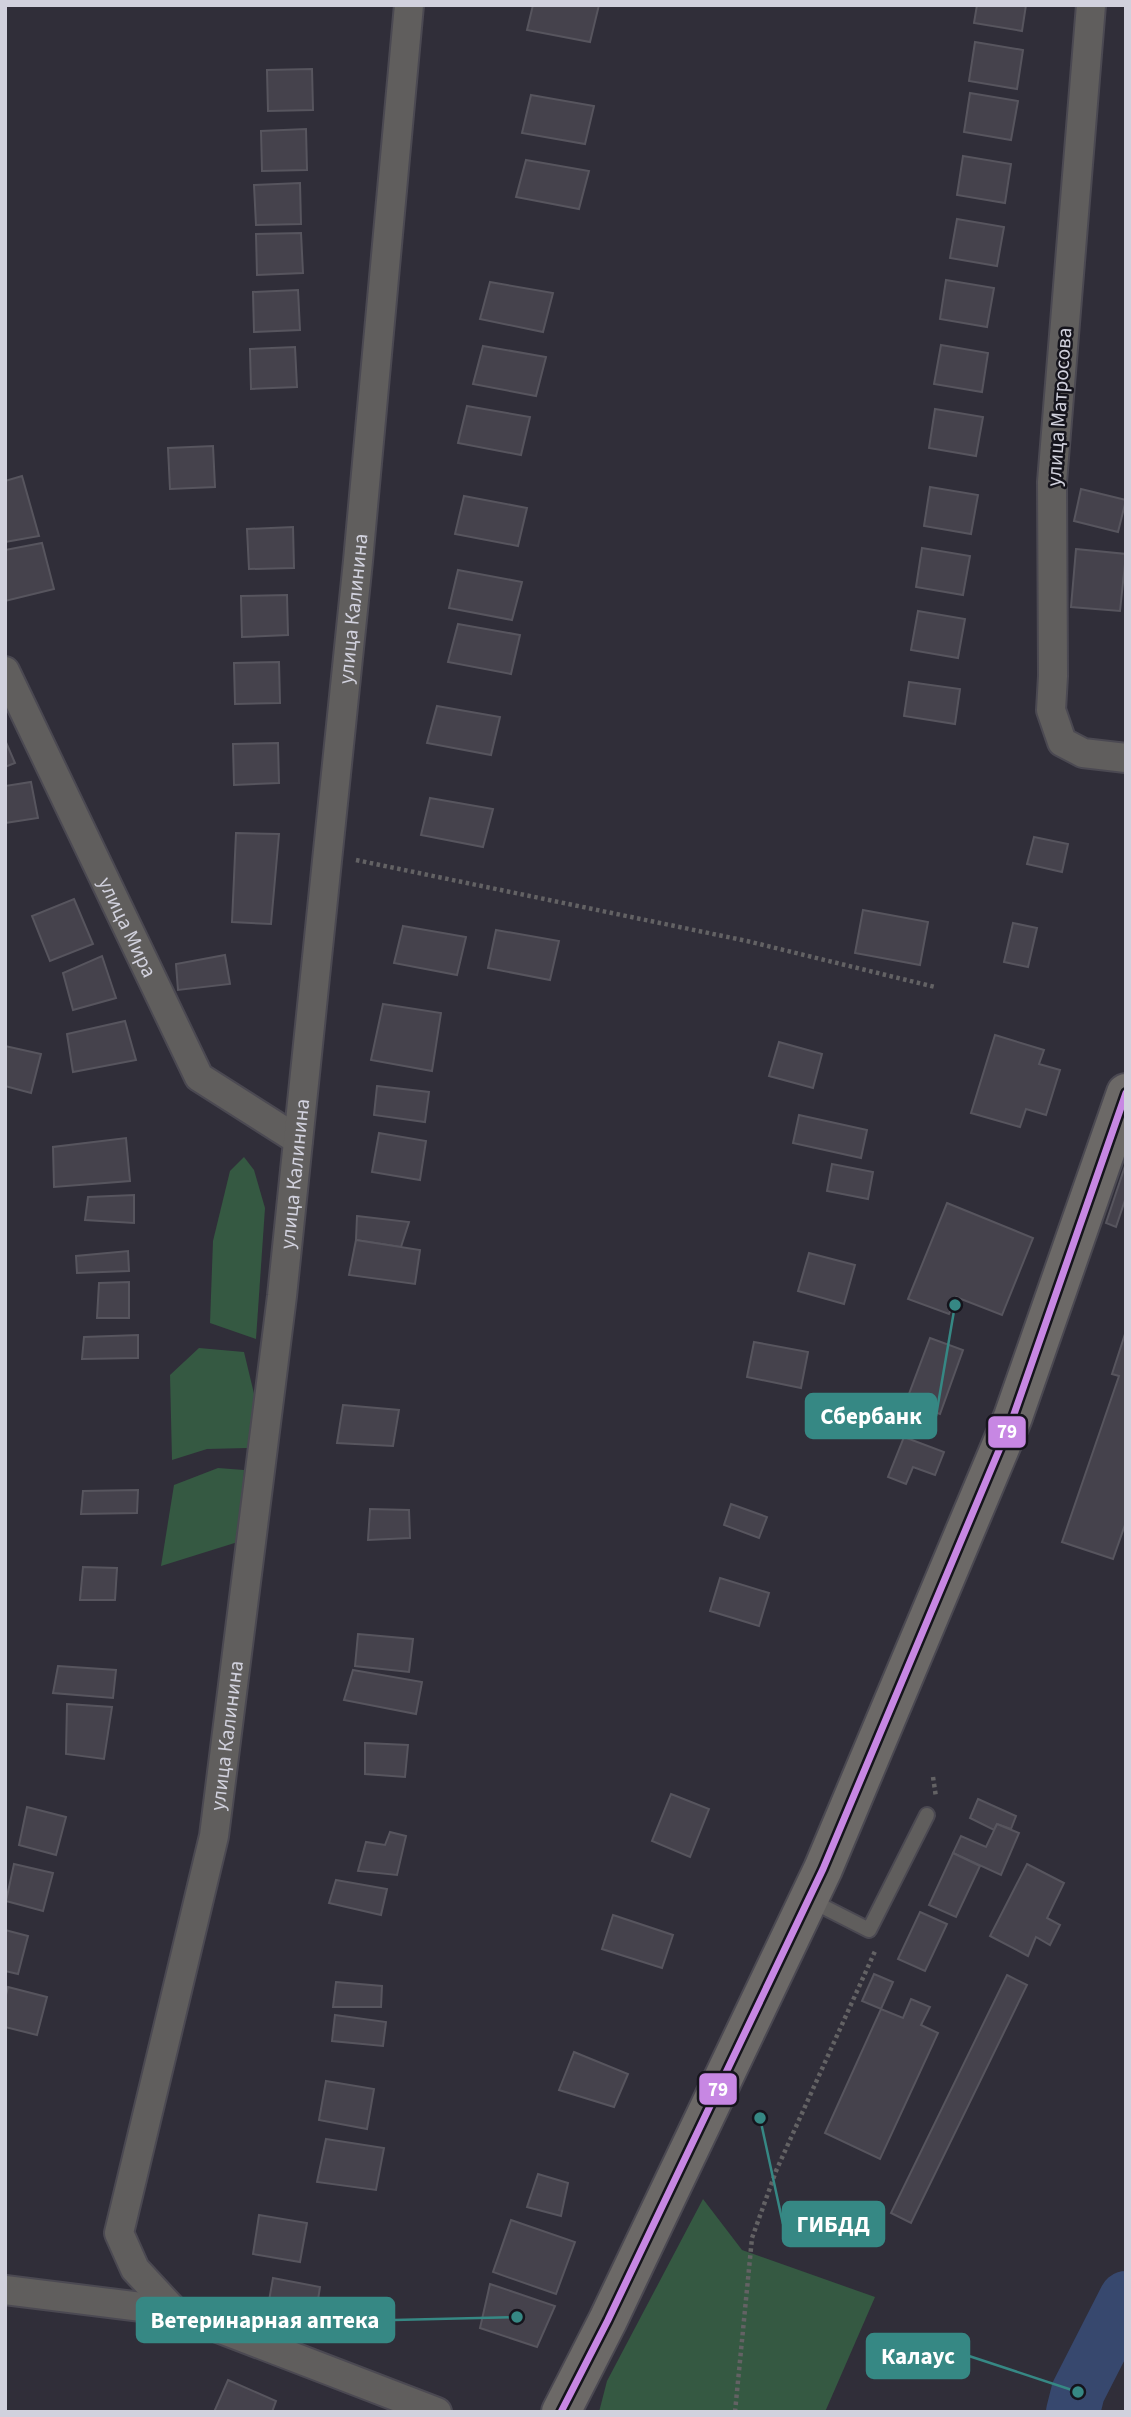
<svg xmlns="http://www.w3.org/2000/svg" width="1131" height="2417" viewBox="0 0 1131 2417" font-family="'Source Sans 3',sans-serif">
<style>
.green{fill:#355942}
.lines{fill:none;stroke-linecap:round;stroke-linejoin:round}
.river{stroke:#37486e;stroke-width:54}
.building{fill:#45424c;stroke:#57555e;stroke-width:2}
.lane-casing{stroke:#4b4952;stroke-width:18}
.street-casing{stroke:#4b4952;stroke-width:32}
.secondary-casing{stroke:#4b4952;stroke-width:42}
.path{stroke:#636264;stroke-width:4.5;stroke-dasharray:3.5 3.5;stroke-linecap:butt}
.lane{stroke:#605e5d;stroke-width:14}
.street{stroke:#605e5d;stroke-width:28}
.secondary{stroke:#6c6967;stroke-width:38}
.bus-1-casing{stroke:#15141c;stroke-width:12}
.bus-1{stroke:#c787e3;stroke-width:7}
.labels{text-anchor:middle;stroke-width:5;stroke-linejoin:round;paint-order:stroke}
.street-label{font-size:21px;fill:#d1d1dd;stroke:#15141c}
.leader{fill:none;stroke:#368884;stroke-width:2.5}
.callout-dot{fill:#368884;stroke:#15141c;stroke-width:2.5}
.callout{fill:#368884;stroke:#368884;stroke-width:2.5}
.callout-label{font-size:23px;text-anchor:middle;font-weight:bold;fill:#fff}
.line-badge{stroke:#15141c;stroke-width:2.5}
.badge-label{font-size:19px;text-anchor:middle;font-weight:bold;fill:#fff}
</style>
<rect width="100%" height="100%" fill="#302e39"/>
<g class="green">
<path d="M244,1157L254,1170L265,1208L256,1339L210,1323L213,1241L230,1171Z"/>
<path d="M199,1348L244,1352L256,1402L247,1448L207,1449L172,1460L170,1375Z"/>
<path d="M218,1468L244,1470L241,1541L161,1566L174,1485Z"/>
<path d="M703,2199L742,2250L875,2297L825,2412H599L607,2381Z"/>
</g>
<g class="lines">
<path class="river" d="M1073,2412L1078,2392L1126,2298"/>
</g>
<g class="building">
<path d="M533,5H599L590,42L527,30Z"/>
<path d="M977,5H1026L1022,31L974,23Z"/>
<path d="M975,42L1023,50L1017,89L969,81Z"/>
<path d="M312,69L313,110L268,111L267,70Z"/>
<path d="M970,93L1018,101L1011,140L964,132Z"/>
<path d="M531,95L594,106L585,144L522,133Z"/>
<path d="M306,129L307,170L262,171L261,131Z"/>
<path d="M963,156L1011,164L1005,203L957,195Z"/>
<path d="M526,160L589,171L579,209L516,197Z"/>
<path d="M300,183L301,224L256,225L254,185Z"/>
<path d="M957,219L1004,227L997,266L950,258Z"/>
<path d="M301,233L303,273L257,275L256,234Z"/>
<path d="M946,280L994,288L987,327L940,319Z"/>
<path d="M490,282L553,293L543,332L480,319Z"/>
<path d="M298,290L300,330L254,332L253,292Z"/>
<path d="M941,345L988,353L982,392L934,384Z"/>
<path d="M483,346L546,357L536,396L473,384Z"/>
<path d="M295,347L297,387L251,389L250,349Z"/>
<path d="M467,406L530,417L521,455L458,443Z"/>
<path d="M935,409L983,417L976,456L929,448Z"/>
<path d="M213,446L215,487L170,489L168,448Z"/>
<path d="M22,476L39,536L5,542V481Z"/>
<path d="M930,487L978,495L971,534L924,526Z"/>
<path d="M1081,489L1126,500L1118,532L1074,521Z"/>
<path d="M464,496L527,508L518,546L455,534Z"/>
<path d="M293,527L294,568L249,569L247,529Z"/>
<path d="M42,543L54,589L5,601V550Z"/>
<path d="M922,548L970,556L963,595L916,587Z"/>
<path d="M1076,549L1126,554L1120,611L1071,607Z"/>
<path d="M458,570L522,582L512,620L449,608Z"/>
<path d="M287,595L288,635L242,637L241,596Z"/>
<path d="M918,611L965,619L958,658L911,650Z"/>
<path d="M458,624L520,635L511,674L448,662Z"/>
<path d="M279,662L280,703L235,704L234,663Z"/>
<path d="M909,682L960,689L955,724L904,716Z"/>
<path d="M437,706L500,717L491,755L427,743Z"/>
<path d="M5,740L15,763L5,767Z"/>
<path d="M278,743L279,783L234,785L233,744Z"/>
<path d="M31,782L38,818L5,823V786Z"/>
<path d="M430,798L493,809L483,847L421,835Z"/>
<path d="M236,833L279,834L271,924L232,922Z"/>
<path d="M1034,837L1068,844L1062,872L1027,864Z"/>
<path d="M74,899L93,944L50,961L32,916Z"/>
<path d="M863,910L928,922L920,965L855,953Z"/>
<path d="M1013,923L1037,928L1028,967L1004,962Z"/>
<path d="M403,926L466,937L457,975L394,963Z"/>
<path d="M496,930L559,941L550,980L488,968Z"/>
<path d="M225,955L230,984L178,990L176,964Z"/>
<path d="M102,956L116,998L73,1010L63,973Z"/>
<path d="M383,1004L441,1013L432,1071L371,1060Z"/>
<path d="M125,1021L136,1060L73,1072L67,1034Z"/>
<path d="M995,1035L1044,1050L1039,1064L1060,1070L1046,1115L1026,1109L1020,1127L971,1113Z"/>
<path d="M779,1042L822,1054L813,1088L769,1076Z"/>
<path d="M5,1046L41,1054L31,1093L5,1086Z"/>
<path d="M377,1086L429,1092L425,1122L374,1115Z"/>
<path d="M799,1115L867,1130L861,1158L793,1143Z"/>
<path d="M379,1133L426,1141L420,1180L372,1172Z"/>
<path d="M126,1138L130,1181L54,1187L53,1147Z"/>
<path d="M1126,1163V1197L1116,1227L1106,1223Z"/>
<path d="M832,1164L873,1172L868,1199L827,1191Z"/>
<path d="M134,1195V1223L85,1220L88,1197Z"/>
<path d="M947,1203L1033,1238L1002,1315L956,1297L949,1314L908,1299Z"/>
<path d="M357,1216L409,1222L401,1247L356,1240Z"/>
<path d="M356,1240L420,1250L415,1284L349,1275Z"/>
<path d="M128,1251L129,1271L77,1273L76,1256Z"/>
<path d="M809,1253L855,1265L844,1304L798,1291Z"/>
<path d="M129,1282V1318H97L99,1283Z"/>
<path d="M1125,1334L1126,1522L1113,1559L1062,1542L1119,1376L1112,1374Z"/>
<path d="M138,1335V1358L82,1359L84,1337Z"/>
<path d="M930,1338L963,1350L940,1414L906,1402Z"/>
<path d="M754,1342L808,1352L801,1388L747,1377Z"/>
<path d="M343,1405L399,1410L393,1446L337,1443Z"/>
<path d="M904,1437L944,1452L935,1475L913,1467L906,1484L888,1477Z"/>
<path d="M138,1490L137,1513L81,1514L83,1491Z"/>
<path d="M731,1504L767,1517L759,1538L724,1525Z"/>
<path d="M370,1509L409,1510L410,1538L368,1540Z"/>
<path d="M83,1567L117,1568L115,1600H80Z"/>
<path d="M720,1578L769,1593L759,1626L710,1611Z"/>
<path d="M358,1634L413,1639L409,1672L355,1666Z"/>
<path d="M58,1666L116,1670L113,1698L53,1693Z"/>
<path d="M353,1670L422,1682L416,1714L344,1700Z"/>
<path d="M67,1704L112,1707L104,1759L66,1754Z"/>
<path d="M365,1743L408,1745L405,1777L365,1774Z"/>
<path d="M671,1794L709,1809L690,1857L652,1841Z"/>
<path d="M978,1799L1016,1816L1011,1829L997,1824L994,1830L970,1818Z"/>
<path d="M27,1807L66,1817L56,1855L19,1845Z"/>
<path d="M997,1824L1019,1833L1001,1875L953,1853L961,1836L986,1847Z"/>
<path d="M390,1832L406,1836L397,1875L358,1871L366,1842L385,1845Z"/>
<path d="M953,1853L980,1866L956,1917L929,1905Z"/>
<path d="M14,1864L53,1873L43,1911L6,1901Z"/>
<path d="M1027,1864L1064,1883L1047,1918L1060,1925L1050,1945L1036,1937L1028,1956L990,1936Z"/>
<path d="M336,1880L387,1889L381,1915L329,1903Z"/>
<path d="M920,1912L947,1924L925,1971L898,1959Z"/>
<path d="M613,1915L673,1935L662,1968L602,1949Z"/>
<path d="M5,1930L28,1936L18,1974L5,1971Z"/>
<path d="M874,1974L893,1982L881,2009L862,2001Z"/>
<path d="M1007,1975L1027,1985L911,2223L891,2213Z"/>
<path d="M336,1982L382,1986L381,2007H333Z"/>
<path d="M8,1987L47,1997L37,2035L5,2027V1999Z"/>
<path d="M911,1999L930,2007L921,2025L938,2033L880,2159L825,2133L881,2009L903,2018Z"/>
<path d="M335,2015L386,2022L383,2046L332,2041Z"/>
<path d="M574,2052L628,2074L614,2107L559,2090Z"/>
<path d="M326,2081L374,2089L367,2129L319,2120Z"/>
<path d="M326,2139L384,2148L376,2190L317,2182Z"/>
<path d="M538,2174L568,2183L561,2216L527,2207Z"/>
<path d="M259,2215L307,2223L300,2262L253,2254Z"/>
<path d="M511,2220L575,2242L556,2294L493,2272Z"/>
<path d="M273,2278L320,2287L314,2325L266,2318Z"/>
<path d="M490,2284L555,2306L537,2347L480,2328Z"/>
<path d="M228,2380L276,2401L272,2412H214Z"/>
</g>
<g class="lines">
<defs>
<path id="lane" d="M810,1900L869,1930L927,1815"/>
<g id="street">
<path d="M1091,5L1052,482L1053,676L1051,710L1062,742L1083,753L1126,758"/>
<path id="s1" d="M5,671L199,1077L298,1140"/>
<path d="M5,2290L174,2311L437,2412"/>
<path id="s2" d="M174,2311L135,2269L119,2233L214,1836L282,1296L358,561L409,5"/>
</g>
<path id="secondary" d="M561,2412L608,2320L823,1869L1013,1417L1126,1093"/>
</defs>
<use href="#lane" class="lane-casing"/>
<use href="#street" class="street-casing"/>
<use href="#secondary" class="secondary-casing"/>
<g class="path">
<path d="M356,860L747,941L935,987"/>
<path d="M933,1777L936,1797"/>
<path d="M735,2412L752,2238L776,2171L876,1949"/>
</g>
<use href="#lane" class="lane"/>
<use href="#street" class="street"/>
<use href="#secondary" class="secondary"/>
<defs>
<path id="bus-1" d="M561,2412L608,2320L823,1869L1013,1417L1126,1093"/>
</defs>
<use href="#bus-1" class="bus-1-casing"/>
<use href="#bus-1" class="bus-1"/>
</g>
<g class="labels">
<g class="street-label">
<text transform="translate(1059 407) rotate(-86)" y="7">улица Матросова</text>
<text dy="7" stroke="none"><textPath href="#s2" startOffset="1740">улица Калинина</textPath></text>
<text dy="7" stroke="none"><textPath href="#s1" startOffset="284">улица Мира</textPath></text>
<text dy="7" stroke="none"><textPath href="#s2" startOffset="1172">улица Калинина</textPath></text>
<text dy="7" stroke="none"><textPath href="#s2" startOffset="606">улица Калинина</textPath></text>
</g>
</g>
<path class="leader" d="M955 1305L936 1416M760 2118L783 2224M517 2317L394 2320M1078 2392L969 2356"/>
<g class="callout-dot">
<circle cx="955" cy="1305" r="7"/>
<circle cx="760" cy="2118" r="7"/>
<circle cx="517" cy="2317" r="7"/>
<circle cx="1078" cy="2392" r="7"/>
</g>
<g class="callout">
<rect x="806" y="1394" width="130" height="44" rx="7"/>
<rect x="783" y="2202" width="101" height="44" rx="7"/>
<rect x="137" y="2298" width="257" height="44" rx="7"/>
<rect x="867" y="2334" width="102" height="44" rx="7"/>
</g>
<g class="callout-label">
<text x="871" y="1424">Сбербанк</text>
<text x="833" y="2232">ГИБДД</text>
<text x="265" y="2328">Ветеринарная аптека</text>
<text x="918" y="2364">Калаус</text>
</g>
<g class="line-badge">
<rect x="987" y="1415" width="40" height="34" rx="7" fill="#c787e3"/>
<rect x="698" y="2072" width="40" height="34" rx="7" fill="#c787e3"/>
</g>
<g class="badge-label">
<text x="1007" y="1438">79</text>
<text x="718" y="2096">79</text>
</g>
<rect width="1131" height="2417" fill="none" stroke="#d1d1dd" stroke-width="14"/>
</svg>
